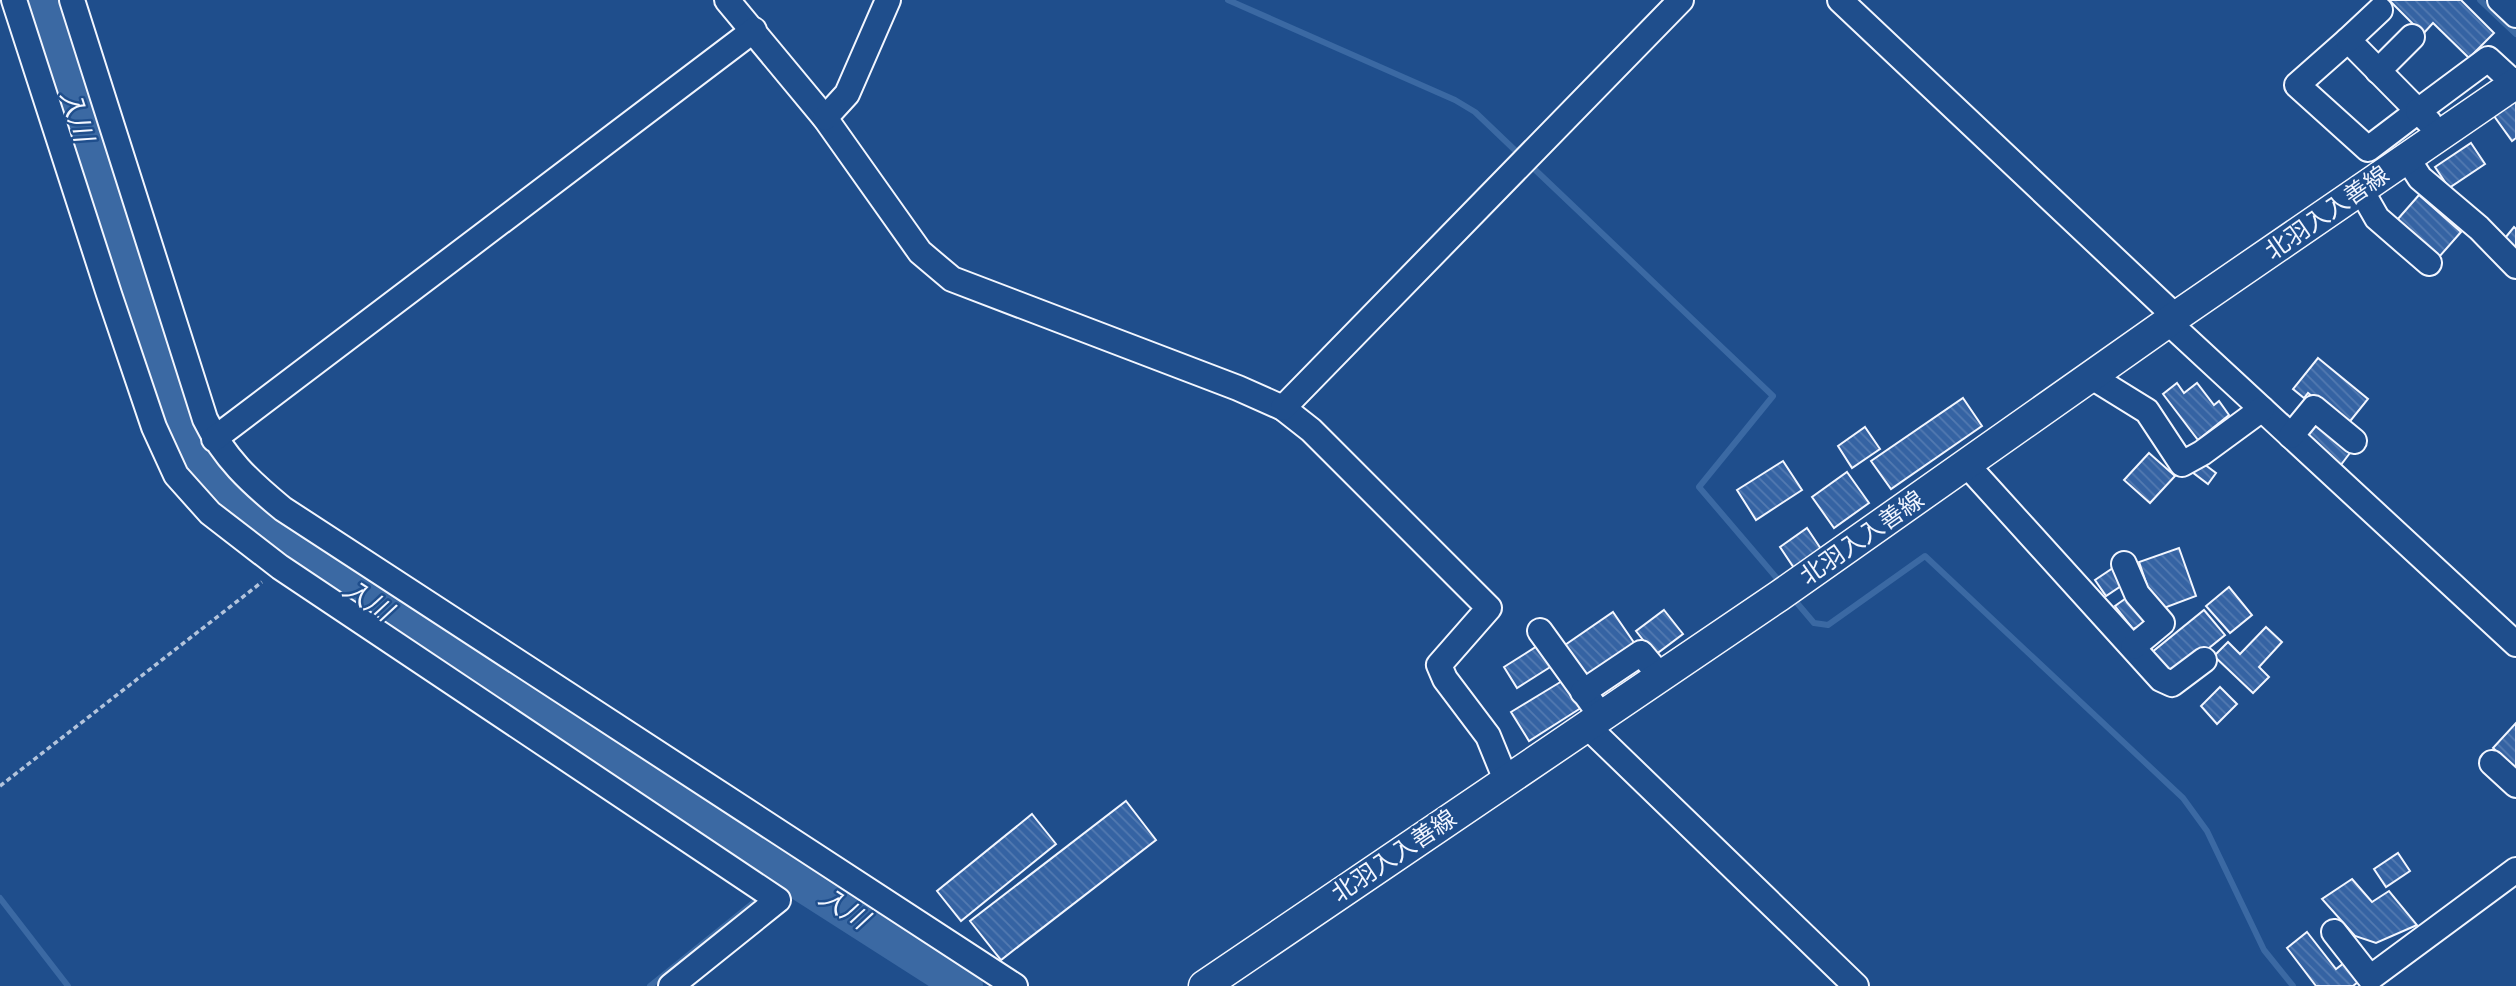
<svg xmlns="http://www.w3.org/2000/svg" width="2516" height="986" viewBox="0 0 2516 986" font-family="'Archivo Narrow','Noto Sans JP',sans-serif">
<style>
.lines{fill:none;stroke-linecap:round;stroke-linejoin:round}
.stream{stroke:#3b69a3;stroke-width:6}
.river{stroke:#3b69a3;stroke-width:38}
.building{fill:url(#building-back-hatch);stroke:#f2f6ff;stroke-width:2}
.minor-casing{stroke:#f2f6ff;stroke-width:28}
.major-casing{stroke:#f2f6ff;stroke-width:33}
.path{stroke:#b3c4dc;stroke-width:3.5;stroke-dasharray:5 3.5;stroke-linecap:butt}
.minor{stroke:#1f4e8c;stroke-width:24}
.major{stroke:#1f4e8c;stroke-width:30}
.labels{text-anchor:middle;stroke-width:5;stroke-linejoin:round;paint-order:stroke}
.street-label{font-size:24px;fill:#f2f6ff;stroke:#1f4e8c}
.water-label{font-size:26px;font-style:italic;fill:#f2f6ff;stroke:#1f4e8c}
</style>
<defs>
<pattern id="building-back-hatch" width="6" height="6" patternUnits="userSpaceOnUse" patternTransform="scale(1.75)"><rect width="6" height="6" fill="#3563a3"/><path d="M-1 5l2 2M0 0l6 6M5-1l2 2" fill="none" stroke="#537ab1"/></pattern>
</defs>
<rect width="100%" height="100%" fill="#1f4e8c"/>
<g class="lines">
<g class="stream">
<path d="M1228,0L1455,100L1475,112L1520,155"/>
<path d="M2480,0L2516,34"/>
<path d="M1528,163L1773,396L1699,487L1781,583"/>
<path d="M1792,597L1814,623L1828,625L1925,556L2183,798L2207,831L2264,950L2293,986"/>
<path d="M772,889L789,875"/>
<path d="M0,898L68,986"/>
<path d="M650,986L763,895"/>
</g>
<path class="river" d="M39,0L176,420L213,485L258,528L624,769L964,986"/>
</g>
<g class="building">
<path d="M2389,0H2461L2494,33L2469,58L2433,23L2423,34Z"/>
<path d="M2516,100V138L2512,141L2494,116Z"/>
<path d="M2471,143L2485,164L2449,188L2435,167Z"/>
<path d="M2419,195L2461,232L2439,257L2397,220Z"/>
<path d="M2514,227L2516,229V256L2501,243Z"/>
<path d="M2318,358L2368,399L2347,425L2308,393L2304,398L2293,389Z"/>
<path d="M2177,383L2184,393L2197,383L2214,405L2219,401L2229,415L2198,440L2163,394Z"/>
<path d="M1963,398L1982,426L1891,489L1871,461Z"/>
<path d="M2314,416L2353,449L2340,466L2301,433Z"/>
<path d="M1865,427L1880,449L1852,468L1838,446Z"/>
<path d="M2149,453L2175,476L2150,503L2124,480Z"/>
<path d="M1783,461L1802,490L1756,520L1737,490Z"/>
<path d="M2200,461L2216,473L2208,484L2192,472Z"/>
<path d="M1847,472L1869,503L1834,528L1812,497Z"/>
<path d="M1807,528L1821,549L1794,568L1780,547Z"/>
<path d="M2179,548L2196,596L2156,611L2139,562Z"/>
<path d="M2116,566L2127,582L2106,596L2095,580Z"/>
<path d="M2229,587L2252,615L2230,633L2206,606Z"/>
<path d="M2129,596L2149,622L2133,629L2115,606Z"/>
<path d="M1664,610L1683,634L1655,655L1636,631Z"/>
<path d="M2204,610L2225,635L2172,678L2151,653Z"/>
<path d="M1613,612L1637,647L1589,680L1565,645Z"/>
<path d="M2266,627L2282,642L2259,667L2269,677L2253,693L2214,656L2228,642L2240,654Z"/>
<path d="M1542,643L1555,664L1517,688L1504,667Z"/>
<path d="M1567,678L1584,706L1529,741L1511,712Z"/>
<path d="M2220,687L2237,704L2217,724L2201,706Z"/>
<path d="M2516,723V769L2493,748Z"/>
<path d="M1126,801L1156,840L1001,960L970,921Z"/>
<path d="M1032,814L1056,844L961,921L937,891Z"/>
<path d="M2398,853L2410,871L2386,887L2374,869Z"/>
<path d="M2352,879L2372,902L2389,891L2417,925L2376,943L2355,936L2322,899Z"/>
<path d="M2307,932L2336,969L2344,963L2358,982L2353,986H2316L2287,948Z"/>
</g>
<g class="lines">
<defs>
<g id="minor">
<path d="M14,0L109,294L154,427L176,475L210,513L280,567L778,900L671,986"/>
<path d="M72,0L205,419C224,458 250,482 283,509L1015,986"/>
<path d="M727,0L825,118L920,252L952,279L1238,388L1283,408L1311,430L1489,608L1439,665L1445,679L1488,736L1506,780"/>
<path d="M1840,0L2176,317"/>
<path d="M2500,0L2516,15"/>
<path d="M2348,40L2418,111L2368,149L2297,85Z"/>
<path d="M2348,40L2380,10"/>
<path d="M2378,71L2412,37"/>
<path d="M825,118L847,94L888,0"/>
<path d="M2429,122L2418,111L2488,59L2515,84"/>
<path d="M2407,158L2420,178L2479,228L2516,266"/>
<path d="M2361,190L2377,218L2429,263"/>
<path d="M2168,322L2516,644"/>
<path d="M2092,377L2147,411L2182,464L2202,453L2262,409"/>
<path d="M1283,408L1681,0"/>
<path d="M2291,436L2314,408L2354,441"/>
<path d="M214,439L754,30"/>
<path d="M1967,465L2161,679L2172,684L2204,660"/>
<path d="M2124,564L2137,594L2162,623L2133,647"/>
<path d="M1540,631L1602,717"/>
<path d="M1583,692L1641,653L1661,677"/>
<path d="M1588,727L1856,986"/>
<path d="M2492,763L2516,785"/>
<path d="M2334,932L2370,978L2516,870"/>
</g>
<path id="major" d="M1204,986L1779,596L2168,322L2516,83"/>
</defs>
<use href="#minor" class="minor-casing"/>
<use href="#major" class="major-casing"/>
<path class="path" d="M0,786L262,582"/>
<use href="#minor" class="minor"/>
<use href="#major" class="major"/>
</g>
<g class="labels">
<g class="street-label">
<text transform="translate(2327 213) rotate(-35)" y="8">北羽入入善線</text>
<text transform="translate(1862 538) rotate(-35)" y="8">北羽入入善線</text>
<text transform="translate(1394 856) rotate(-34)" y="8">北羽入入善線</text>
</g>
<g class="water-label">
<text transform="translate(77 116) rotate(72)" y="9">入川</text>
<text transform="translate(368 600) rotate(33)" y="9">入川</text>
<text transform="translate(844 908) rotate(33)" y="9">入川</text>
</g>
</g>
</svg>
